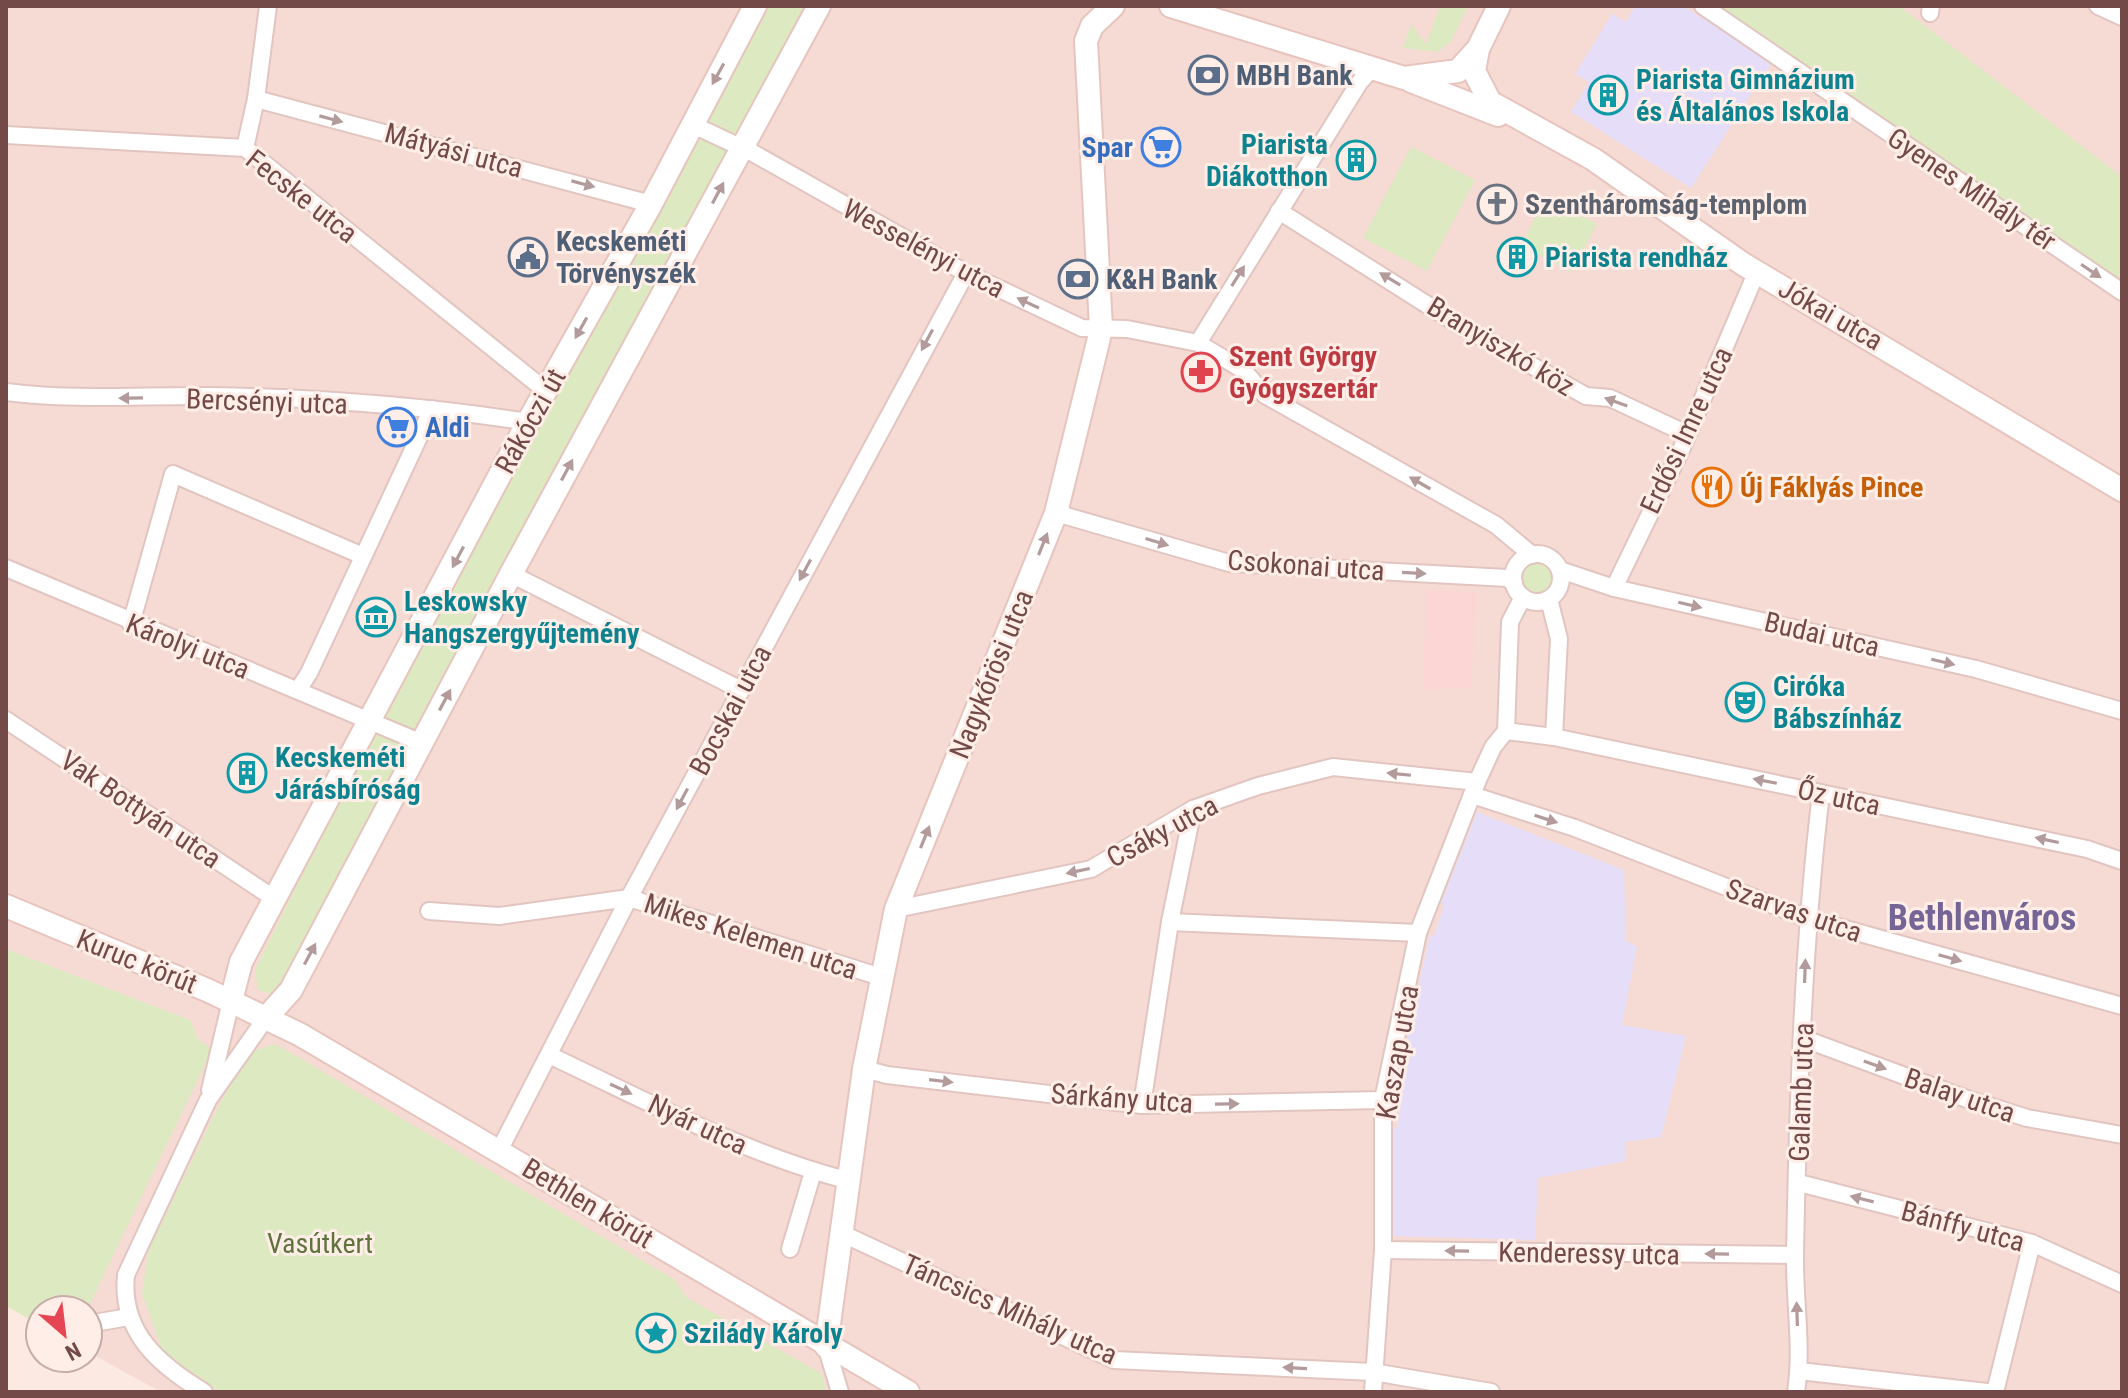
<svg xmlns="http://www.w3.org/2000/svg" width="2128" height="1398" viewBox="0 0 2128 1398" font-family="'Roboto Condensed',sans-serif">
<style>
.residential{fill:#f5dbd3}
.commercial{fill:#fcd5d5}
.education{fill:#e6def8}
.green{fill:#dde9c0}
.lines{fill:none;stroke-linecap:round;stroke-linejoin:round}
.street-casing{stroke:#e2c5c0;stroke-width:20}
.secondary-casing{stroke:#e7c4bd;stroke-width:26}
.street{stroke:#fff;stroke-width:16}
.secondary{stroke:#fff;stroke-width:22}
.oneway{fill:#b29b9a}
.labels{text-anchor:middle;stroke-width:6;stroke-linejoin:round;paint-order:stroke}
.service-label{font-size:28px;font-weight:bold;fill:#4e5e75;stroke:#ffeee7;text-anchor:start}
.culture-label{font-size:28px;font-weight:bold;fill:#0d838f;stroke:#ffeee7;text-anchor:start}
.shop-label{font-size:28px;font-weight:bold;fill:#366cbe;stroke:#ffeee7;text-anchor:end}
.street-label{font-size:28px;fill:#734a48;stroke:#ffeee7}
.worship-label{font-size:28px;font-weight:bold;fill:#5b616d;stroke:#ffeee7;text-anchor:start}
.health-label{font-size:28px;font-weight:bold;fill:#be3a42;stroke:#ffeee7;text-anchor:start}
.food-label{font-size:28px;font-weight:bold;fill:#c56008;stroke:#ffeee7;text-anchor:start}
.park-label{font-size:28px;fill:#5e733e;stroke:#ffeee7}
.district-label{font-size:36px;font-weight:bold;fill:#756496;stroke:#ffeee7}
</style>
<rect width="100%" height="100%" fill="#fce9e1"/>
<path class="residential" d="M6,6H2122V1392H161L88,1352L87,1310L211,1050L198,1039L190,1020L6,949Z"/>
<path class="commercial" d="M1426,590L1477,592L1471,688L1423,689Z"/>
<g class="education">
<path d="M1635,6H1683L1772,62L1691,188L1571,112L1589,82L1575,74L1593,45L1612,14L1626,22Z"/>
<path d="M1477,812L1624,870L1626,941L1637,947L1622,1025L1686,1036L1661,1137L1625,1142L1626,1161L1538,1178L1535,1240L1392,1236L1393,1128L1398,1127L1400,1092L1395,1091L1430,935L1434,936L1444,905L1441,903Z"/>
</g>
<g class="green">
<path d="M764,6H809L278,996L258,990L255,969L360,759Z"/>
<path d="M1440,6H1468L1450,43L1437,52L1403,48L1411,24L1426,44Z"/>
<path d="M1713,6H1899L2122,177V286Z"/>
<path d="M1411,147L1475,180L1427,271L1363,238Z"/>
<path d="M1545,198L1597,224L1572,272L1521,245Z"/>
<circle cx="1537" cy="578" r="17"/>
<path d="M6,949L190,1020L198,1039L212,1050L87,1310H40V1325L6,1306Z"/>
<path d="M276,1044L675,1280L686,1297L822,1374L827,1392H221L184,1370L161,1348L142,1293L149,1249L219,1105L246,1060L255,1050Z"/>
</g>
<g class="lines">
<defs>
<g id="street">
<path d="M1703,6L2122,292"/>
<path d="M2098,6L2122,17"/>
<path d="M1930,13L1931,6"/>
<path d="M256,99L651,204"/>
<path d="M691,124L753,153L966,273L1082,328L1127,329L1198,343L1243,370L1265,395L1496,525L1532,555"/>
<path d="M6,135L245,148L546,391"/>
<path d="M245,148L256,99L268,6"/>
<path d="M1279,211L1456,323L1586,396L1610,398L1687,434"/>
<path d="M1198,343L1359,83L1373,67"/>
<path d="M6,392C75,401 143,395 213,396C317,398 425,406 528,422"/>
<path d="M1056,513L1229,563L1507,578L1514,583"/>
<circle cx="1537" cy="578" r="24"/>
<path d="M6,568L422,743"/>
<path d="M1560,570L1614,588L1976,669L2122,711"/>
<path d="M511,574L741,690"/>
<path d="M1614,588L1681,450L1757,271"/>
<path d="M131,624L173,474L363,556"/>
<path d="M298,690L309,673L432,409"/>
<path d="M6,720L275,899"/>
<path d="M1506,731L1554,737L1559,639L1549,599"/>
<path d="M1554,737L2087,849L2122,861"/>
<path d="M1472,795L1575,828L1806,918L2122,1006"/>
<path d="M896,909L1091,869L1193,809L1258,786L1333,767L1477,782"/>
<path d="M429,911L499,916L629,898L881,977"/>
<path d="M1170,922L1418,933"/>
<path d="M1802,1038L1967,1099L2027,1118L2122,1135"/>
<path d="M551,1056C649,1102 745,1154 850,1181"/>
<path d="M864,1069L887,1075L1142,1105L1383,1100"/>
<path d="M210,1090L231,1001"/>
<path d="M1142,1105L1170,922L1193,809"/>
<path d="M499,1151L629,898L966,273"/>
<path d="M1799,1183L2032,1243L2122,1284"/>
<path d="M843,1234L1114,1360L1373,1372L1491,1392"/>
<path d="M790,1249L813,1172"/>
<path d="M1383,1250L1795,1255"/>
<path d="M88,1324L129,1317"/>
<path d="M826,1346L840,1392"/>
<path d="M1799,1371L1987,1392"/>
<path d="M204,1392C159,1365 120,1332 126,1275L208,1100L266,1018"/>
<path d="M1373,1392L1383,1250V1100L1418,933L1477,782L1493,747L1506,731L1510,622L1523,597"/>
<path d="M1796,1392C1803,1346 1794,1299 1795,1253C1798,1099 1803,945 1821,793"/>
<path d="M1995,1392L2032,1243"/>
</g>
<g id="secondary">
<path d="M1171,6L1404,78L1458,71L1477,50"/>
<path d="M1499,6L1478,49L1474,71L1490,102L1593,159L1743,264L2122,490"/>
<path d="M1411,81L1498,115"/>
<path d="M6,906L207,990L299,1034L908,1392"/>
<path d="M231,1001L241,962L528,422L651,204L755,6"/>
<path d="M266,1018L291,990L511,574L819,6"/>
<path d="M826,1346L864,1069L896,909L1056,513L1098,342L1101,328L1086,41L1092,26L1113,6"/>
</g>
</defs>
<use href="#street" class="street-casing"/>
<use href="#secondary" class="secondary-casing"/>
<use href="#street" class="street"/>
<use href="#secondary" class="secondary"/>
</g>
<defs><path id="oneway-solid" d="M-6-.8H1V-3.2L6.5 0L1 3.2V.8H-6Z" transform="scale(2)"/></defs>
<g class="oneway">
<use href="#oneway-solid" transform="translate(718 74) rotate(119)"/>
<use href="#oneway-solid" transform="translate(331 119) rotate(15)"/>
<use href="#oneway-solid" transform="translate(583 184) rotate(15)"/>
<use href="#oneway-solid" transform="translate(718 193) rotate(-62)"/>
<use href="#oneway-solid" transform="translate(2091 271) rotate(34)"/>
<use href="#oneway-solid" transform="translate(1238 276) rotate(-58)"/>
<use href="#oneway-solid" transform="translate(1390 279) rotate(-149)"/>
<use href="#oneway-solid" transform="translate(1028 303) rotate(-155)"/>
<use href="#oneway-solid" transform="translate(581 328) rotate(119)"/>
<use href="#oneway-solid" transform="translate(927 340) rotate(118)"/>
<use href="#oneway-solid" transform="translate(131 398) rotate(179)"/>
<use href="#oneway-solid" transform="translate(1616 402) rotate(-160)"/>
<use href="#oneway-solid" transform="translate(567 470) rotate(-62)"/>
<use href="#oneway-solid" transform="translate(1420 483) rotate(-150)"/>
<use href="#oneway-solid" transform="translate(1157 542) rotate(17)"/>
<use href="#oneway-solid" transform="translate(1043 544) rotate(-68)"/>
<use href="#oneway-solid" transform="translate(458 557) rotate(118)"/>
<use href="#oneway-solid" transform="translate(805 570) rotate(118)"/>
<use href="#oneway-solid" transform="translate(1414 573) rotate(3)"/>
<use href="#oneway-solid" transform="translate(1690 605) rotate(13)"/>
<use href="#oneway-solid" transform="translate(1943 662) rotate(13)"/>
<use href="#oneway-solid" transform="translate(445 700) rotate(-62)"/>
<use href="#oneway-solid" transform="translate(1399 774) rotate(-174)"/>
<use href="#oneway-solid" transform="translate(1765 781) rotate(-169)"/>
<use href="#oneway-solid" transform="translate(682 799) rotate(118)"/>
<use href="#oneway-solid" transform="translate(1546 819) rotate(18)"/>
<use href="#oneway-solid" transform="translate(925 837) rotate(-68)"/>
<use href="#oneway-solid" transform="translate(2047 840) rotate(-168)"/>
<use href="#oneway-solid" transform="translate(1078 871) rotate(168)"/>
<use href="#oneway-solid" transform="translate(310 954) rotate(-62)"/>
<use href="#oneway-solid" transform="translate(1950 958) rotate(16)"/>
<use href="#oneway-solid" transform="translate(1805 971) rotate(-88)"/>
<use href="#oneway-solid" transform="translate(1875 1065) rotate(20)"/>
<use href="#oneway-solid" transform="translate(941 1081) rotate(7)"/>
<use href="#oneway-solid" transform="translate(621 1089) rotate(25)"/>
<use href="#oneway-solid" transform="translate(1227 1104) rotate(-1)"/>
<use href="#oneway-solid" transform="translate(1862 1199) rotate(-166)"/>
<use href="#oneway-solid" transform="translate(1457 1251) rotate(-179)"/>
<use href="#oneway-solid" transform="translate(1717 1254) rotate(-179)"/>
<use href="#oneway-solid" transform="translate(1797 1314) rotate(-92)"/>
<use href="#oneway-solid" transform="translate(1295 1368) rotate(-177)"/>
</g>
<defs>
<symbol id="bank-ring" viewBox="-11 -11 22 22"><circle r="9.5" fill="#ffeee7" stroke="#5c6f8a" stroke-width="1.5"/><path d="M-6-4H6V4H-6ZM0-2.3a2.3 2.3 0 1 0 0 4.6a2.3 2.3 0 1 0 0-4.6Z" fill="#5c6f8a"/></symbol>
<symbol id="building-ring" viewBox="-11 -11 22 22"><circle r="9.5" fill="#ffeee7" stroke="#0f9aa8" stroke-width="1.5"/><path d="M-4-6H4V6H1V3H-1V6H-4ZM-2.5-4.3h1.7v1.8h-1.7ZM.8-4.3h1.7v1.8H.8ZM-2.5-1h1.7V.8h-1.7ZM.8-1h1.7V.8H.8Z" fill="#0f9aa8"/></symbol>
<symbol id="supermarket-ring" viewBox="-11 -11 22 22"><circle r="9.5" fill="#ffeee7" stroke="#3f7fe0" stroke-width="1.5"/><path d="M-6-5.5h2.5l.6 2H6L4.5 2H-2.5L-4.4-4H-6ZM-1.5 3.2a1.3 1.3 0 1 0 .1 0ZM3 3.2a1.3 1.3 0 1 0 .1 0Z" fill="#3f7fe0"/></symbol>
<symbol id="church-ring" viewBox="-11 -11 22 22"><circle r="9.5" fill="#ffeee7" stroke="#6b7280" stroke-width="1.5"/><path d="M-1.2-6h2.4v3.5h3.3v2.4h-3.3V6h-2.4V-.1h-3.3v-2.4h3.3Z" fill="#6b7280"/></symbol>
<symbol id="civic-ring" viewBox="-11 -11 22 22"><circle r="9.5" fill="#ffeee7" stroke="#5c6f8a" stroke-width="1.5"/><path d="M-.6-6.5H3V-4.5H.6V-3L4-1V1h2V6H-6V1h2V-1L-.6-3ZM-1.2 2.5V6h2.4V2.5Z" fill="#5c6f8a"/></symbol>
<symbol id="pharmacy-ring" viewBox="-11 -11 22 22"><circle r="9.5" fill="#ffeee7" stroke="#e0444e" stroke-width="1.5"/><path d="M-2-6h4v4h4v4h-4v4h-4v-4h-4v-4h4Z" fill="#e0444e"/></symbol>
<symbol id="restaurant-ring" viewBox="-11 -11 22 22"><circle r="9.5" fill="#ffeee7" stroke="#e8710a" stroke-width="1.5"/><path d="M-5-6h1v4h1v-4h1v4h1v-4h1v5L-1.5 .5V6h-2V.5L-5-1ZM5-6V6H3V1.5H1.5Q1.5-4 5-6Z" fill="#e8710a"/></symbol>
<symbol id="museum-ring" viewBox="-11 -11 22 22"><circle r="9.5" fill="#ffeee7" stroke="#0f9aa8" stroke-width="1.5"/><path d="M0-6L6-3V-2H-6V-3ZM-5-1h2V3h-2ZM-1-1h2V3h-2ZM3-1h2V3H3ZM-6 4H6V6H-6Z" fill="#0f9aa8"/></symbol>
<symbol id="theatre-ring" viewBox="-11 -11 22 22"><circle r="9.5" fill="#ffeee7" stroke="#0f9aa8" stroke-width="1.5"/><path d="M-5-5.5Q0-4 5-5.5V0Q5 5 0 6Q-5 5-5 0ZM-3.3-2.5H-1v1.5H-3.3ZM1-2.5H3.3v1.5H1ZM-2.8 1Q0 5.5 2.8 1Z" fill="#0f9aa8"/></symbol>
<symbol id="sight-ring" viewBox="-11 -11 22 22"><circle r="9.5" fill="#ffeee7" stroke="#0f9aa8" stroke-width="1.5"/><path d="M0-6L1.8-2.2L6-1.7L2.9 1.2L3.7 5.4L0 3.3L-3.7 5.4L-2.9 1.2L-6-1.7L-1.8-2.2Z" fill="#0f9aa8"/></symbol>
</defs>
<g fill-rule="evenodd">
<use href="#bank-ring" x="1186" y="53" width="44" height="44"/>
<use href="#building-ring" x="1586" y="73" width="44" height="44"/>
<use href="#supermarket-ring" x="1139" y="125" width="44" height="44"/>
<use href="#building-ring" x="1334" y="138" width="44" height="44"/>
<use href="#church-ring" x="1475" y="182" width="44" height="44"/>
<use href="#civic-ring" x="506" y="235" width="44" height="44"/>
<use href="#building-ring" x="1495" y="235" width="44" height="44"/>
<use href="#bank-ring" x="1056" y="257" width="44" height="44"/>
<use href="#pharmacy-ring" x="1179" y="350" width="44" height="44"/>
<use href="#supermarket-ring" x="375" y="405" width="44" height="44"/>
<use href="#restaurant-ring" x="1690" y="465" width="44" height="44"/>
<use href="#museum-ring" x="354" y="595" width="44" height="44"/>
<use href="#theatre-ring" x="1723" y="680" width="44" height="44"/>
<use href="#building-ring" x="225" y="751" width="44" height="44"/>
<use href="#sight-ring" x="634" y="1311" width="44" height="44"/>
</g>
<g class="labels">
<g class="service-label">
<text x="1236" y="85">MBH Bank</text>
<text x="556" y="251">Kecskeméti<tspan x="556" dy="32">Törvényszék</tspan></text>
<text x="1106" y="289">K&amp;H Bank</text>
</g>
<g class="culture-label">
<text x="1636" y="89">Piarista Gimnázium<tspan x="1636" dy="32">és Általános Iskola</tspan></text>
<text x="1328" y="154" text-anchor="end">Piarista<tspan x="1328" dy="32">Diákotthon</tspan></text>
<text x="1545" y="267">Piarista rendház</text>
<text x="404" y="611">Leskowsky<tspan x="404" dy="32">Hangszergyűjtemény</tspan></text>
<text x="1773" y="696">Ciróka<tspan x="1773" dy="32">Bábszínház</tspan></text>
<text x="275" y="767">Kecskeméti<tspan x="275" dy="32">Járásbíróság</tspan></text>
<text x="684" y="1343">Szilády Károly</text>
</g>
<g class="shop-label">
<text x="1133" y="157">Spar</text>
<text x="425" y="437" text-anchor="start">Aldi</text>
</g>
<g class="street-label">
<text transform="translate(454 150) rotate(15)" y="10">Mátyási utca</text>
<text transform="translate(1972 189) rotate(34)" y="10">Gyenes Mihály tér</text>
<text transform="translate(302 196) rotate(38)" y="10">Fecske utca</text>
<text transform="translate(924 248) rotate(28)" y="10">Wesselényi utca</text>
<text transform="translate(1831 314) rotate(30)" y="10">Jókai utca</text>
<text transform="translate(1501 346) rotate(31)" y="10">Branyiszkó köz</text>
<text transform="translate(267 401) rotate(2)" y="10">Bercsényi utca</text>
<text transform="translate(530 421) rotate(-61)" y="10">Rákóczi út</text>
<text transform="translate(1686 430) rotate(-65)" y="10">Erdősi Imre utca</text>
<text transform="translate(1306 565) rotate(4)" y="10">Csokonai utca</text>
<text transform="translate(1822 634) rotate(13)" y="10">Budai utca</text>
<text transform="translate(188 646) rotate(22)" y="10">Károlyi utca</text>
<text transform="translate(991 674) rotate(-68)" y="10">Nagykőrösi utca</text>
<text transform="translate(730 710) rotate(-62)" y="10">Bocskai utca</text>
<text transform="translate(1839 797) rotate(12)" y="10">Őz utca</text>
<text transform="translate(141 809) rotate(34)" y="10">Vak Bottyán utca</text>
<text transform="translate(1162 831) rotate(-28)" y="10">Csáky utca</text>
<text transform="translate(1794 910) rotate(19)" y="10">Szarvas utca</text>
<text transform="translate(751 936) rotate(18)" y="10">Mikes Kelemen utca</text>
<text transform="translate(137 961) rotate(22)" y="10">Kuruc körút</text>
<text transform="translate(1397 1052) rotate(-80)" y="10">Kaszap utca</text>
<text transform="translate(1801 1092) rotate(-88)" y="10">Galamb utca</text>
<text transform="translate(1960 1095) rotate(19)" y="10">Balay utca</text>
<text transform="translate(1122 1098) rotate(4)" y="10">Sárkány utca</text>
<text transform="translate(698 1124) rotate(25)" y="10">Nyár utca</text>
<text transform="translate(588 1203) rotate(31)" y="10">Bethlen körút</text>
<text transform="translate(1963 1226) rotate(15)" y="10">Bánffy utca</text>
<text transform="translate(1589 1253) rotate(1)" y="10">Kenderessy utca</text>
<text transform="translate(1010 1309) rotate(24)" y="10">Táncsics Mihály utca</text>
</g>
<g class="worship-label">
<text x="1525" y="214">Szentháromság-templom</text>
</g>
<g class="health-label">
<text x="1229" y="366">Szent György<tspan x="1229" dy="32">Gyógyszertár</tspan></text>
</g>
<g class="food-label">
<text x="1740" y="497">Új Fáklyás Pince</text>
</g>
<g class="park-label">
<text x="320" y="1253">Vasútkert</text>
</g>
<g class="district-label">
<text x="1982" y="930">Bethlenváros</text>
</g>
</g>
<rect width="2128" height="1398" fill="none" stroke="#734a48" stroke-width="16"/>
<g transform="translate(64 1334) rotate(152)"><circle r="38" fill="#ffeee7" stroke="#c7aca7" stroke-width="2"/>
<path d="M0-6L14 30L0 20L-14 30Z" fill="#e64654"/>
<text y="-12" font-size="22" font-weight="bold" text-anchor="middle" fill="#734a48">N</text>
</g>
</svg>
